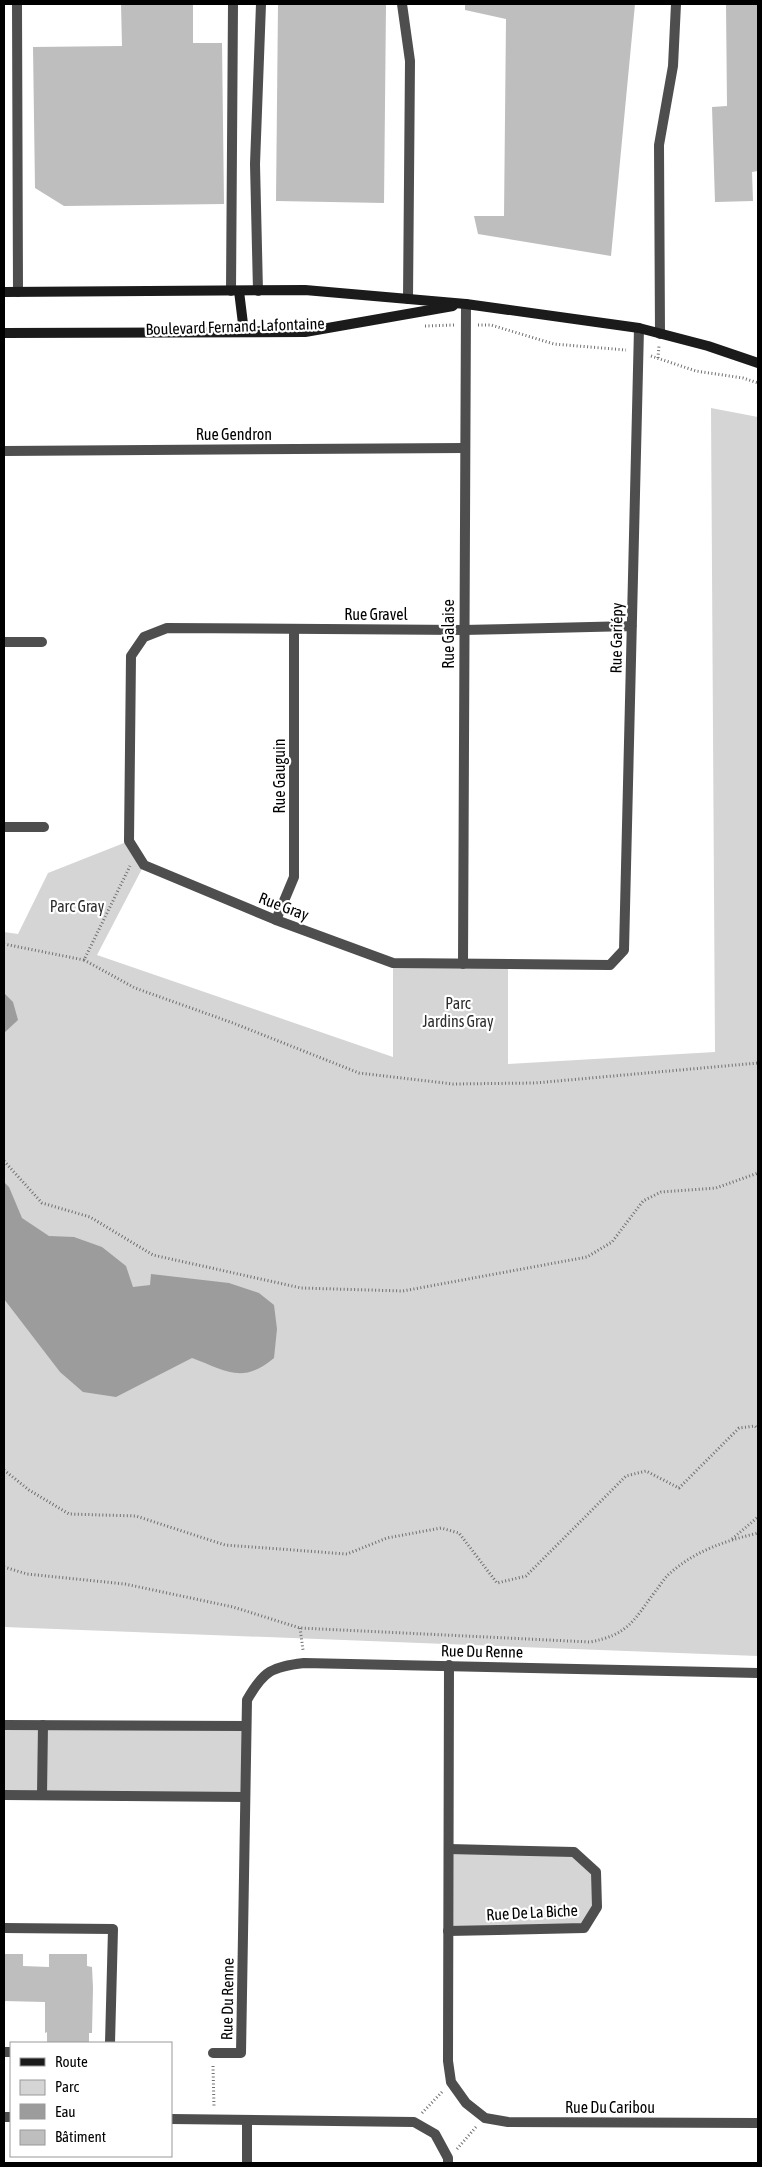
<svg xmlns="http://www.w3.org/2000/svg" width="762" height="2167" viewBox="0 0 762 2167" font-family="'Asap Condensed',sans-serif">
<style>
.green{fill:#d5d5d5}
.water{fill:#9c9c9c}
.building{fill:#bebebe}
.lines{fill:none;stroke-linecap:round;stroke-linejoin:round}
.path{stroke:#707070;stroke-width:3;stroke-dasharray:1 2.5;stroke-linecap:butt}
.lane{stroke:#4e4e4e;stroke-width:10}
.street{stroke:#4e4e4e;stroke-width:10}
.secondary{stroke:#1b1b1b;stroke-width:10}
.labels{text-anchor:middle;stroke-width:4.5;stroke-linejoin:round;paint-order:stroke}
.street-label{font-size:16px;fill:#000;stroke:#fff}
.park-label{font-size:16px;fill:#2c2c2c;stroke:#fff}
</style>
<rect width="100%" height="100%" fill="#fff"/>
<g class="green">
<path d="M711,408L758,417V1656L4,1627V932L18,934L48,873L129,841L144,865L97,955L393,1057V963L508,965V1064L715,1052Z"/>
<path d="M4,1725L246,1726L245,1797L4,1795Z"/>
<path d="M449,1849L574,1852L596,1872L597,1907L584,1928L448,1931Z"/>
</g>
<g class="water">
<path d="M4,993L13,1002L18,1020L4,1033Z"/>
<path d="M4,1182L9,1187L22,1218L49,1236L74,1237L102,1247L126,1266L133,1287L150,1285L151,1274L229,1283L259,1293L274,1305L277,1329L274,1358C242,1385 225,1370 192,1358L116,1397L83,1392L60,1372L4,1299Z"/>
</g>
<g class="building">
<path d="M121,4H193V43H222L224,204L64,206L35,188L33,47L122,46Z"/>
<path d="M278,4H386L384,203L276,201Z"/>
<path d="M465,4H635L611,256L478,234L474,216H504L506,19L465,10Z"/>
<path d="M726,4H758V171L752,172L753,201L715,202L712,107L727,106Z"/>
<path d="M4,1954H23V1966L49,1967V1954H87V1966L92,1967L93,1988L92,2033H89V2043H47V2032L45,2033V2002L4,2001Z"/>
</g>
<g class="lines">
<g class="path">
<path d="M478,325H491L554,344L626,350"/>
<path d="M425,326L454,325"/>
<path d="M651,356L696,371L743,378L758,383"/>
<path d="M658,358L659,345"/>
<path d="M4,944L84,960L130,866"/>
<path d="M84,960L135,988L233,1023L359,1073L453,1084L535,1083L758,1063"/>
<path d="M4,1161L42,1203L90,1217L153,1255L301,1288L403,1291L587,1257L612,1242L643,1201L661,1192L716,1188L758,1173"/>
<path d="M4,1470L29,1490L69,1514L136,1516L225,1545L347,1554L387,1538L441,1528L459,1533L497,1583L526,1576L626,1476L646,1471L679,1488L739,1428L755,1426L758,1429"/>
<path d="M732,1539L758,1517"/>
<path d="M4,1567L27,1574L125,1584L233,1607L300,1628L590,1642C627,1635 633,1622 654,1593C659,1587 663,1580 668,1575C694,1551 725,1541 758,1533"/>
<path d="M300,1628L303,1650"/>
<path d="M213,2066L214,2107"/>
<path d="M422,2113L442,2092"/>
<path d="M457,2149L476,2127"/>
</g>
<g class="lane">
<path d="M17,4L18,292"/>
<path d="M402,4L410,61L408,299"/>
<path d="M231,291L233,4"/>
<path d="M258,291L255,164L261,4"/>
<path d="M660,334L659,145L673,66L676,4"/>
<path d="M4,1928L113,1929L110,2043"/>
<path d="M4,2052H11"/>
</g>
<g class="street">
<path d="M4,451L465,448"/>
<path d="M632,626L463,630L167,628L144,637L131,656L129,841L144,865L276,920L393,963L610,965L624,950L639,328"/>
<path d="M4,642H42"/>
<path d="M4,827H44"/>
<path d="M276,920L294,877V629"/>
<path d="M463,964L466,304"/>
<path d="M449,1665L448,2061L451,2082L466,2103L485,2118L508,2122L758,2123"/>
<path d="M4,1725L246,1726"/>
<path d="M4,1795L245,1797"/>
<path d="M42,1795L43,1725"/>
<path d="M448,1931L584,1928L597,1907L596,1872L574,1852L449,1849"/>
<path d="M213,2053H241L247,1700C264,1670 272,1667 304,1663L758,1673"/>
<path d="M4,2117H11"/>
<path d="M171,2119L414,2122L435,2134L448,2158V2163"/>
<path d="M247,2163V2120"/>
</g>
<g class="secondary">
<path d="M239,291L244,332"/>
<path d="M4,292L305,290L466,304L639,328L708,346L758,363"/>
<path d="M4,333L305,332L453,306"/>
</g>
</g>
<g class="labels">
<g class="street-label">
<text transform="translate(235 326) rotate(-2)" y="6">Boulevard Fernand-Lafontaine</text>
<text x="234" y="440">Rue Gendron</text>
<text x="376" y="620">Rue Gravel</text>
<text transform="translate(448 634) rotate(-90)" y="6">Rue Galaise</text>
<text transform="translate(616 638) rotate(-89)" y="6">Rue Gariépy</text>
<text transform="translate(279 776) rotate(-90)" y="6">Rue Gauguin</text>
<text transform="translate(284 906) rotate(21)" y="6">Rue Gray</text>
<text transform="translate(482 1651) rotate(1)" y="6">Rue Du Renne</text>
<text transform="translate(532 1912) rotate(-3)" y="6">Rue De La Biche</text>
<text transform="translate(227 1999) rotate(-89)" y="6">Rue Du Renne</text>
<text x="610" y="2113">Rue Du Caribou</text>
</g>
<g class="park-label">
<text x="77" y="912">Parc Gray</text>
<text x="458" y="1009">Parc<tspan x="458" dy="18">Jardins Gray</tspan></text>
</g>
</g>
<rect width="762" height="2167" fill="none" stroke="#000000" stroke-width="10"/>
<rect x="10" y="2042" width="162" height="115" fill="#ffffff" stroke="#999999"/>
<rect x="20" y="2058" width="25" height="8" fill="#1b1b1b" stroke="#999999"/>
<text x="55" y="2067" font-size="15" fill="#000000">Route</text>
<rect x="20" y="2080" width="25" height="15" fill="#d5d5d5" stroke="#999999"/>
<text x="55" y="2092" font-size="15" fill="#000000">Parc</text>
<rect x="20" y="2104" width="25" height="15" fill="#9c9c9c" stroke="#999999"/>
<text x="55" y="2117" font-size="15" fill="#000000">Eau</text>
<rect x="20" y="2130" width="25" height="15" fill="#bebebe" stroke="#999999"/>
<text x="55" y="2142" font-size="15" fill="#000000">Bâtiment</text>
</svg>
